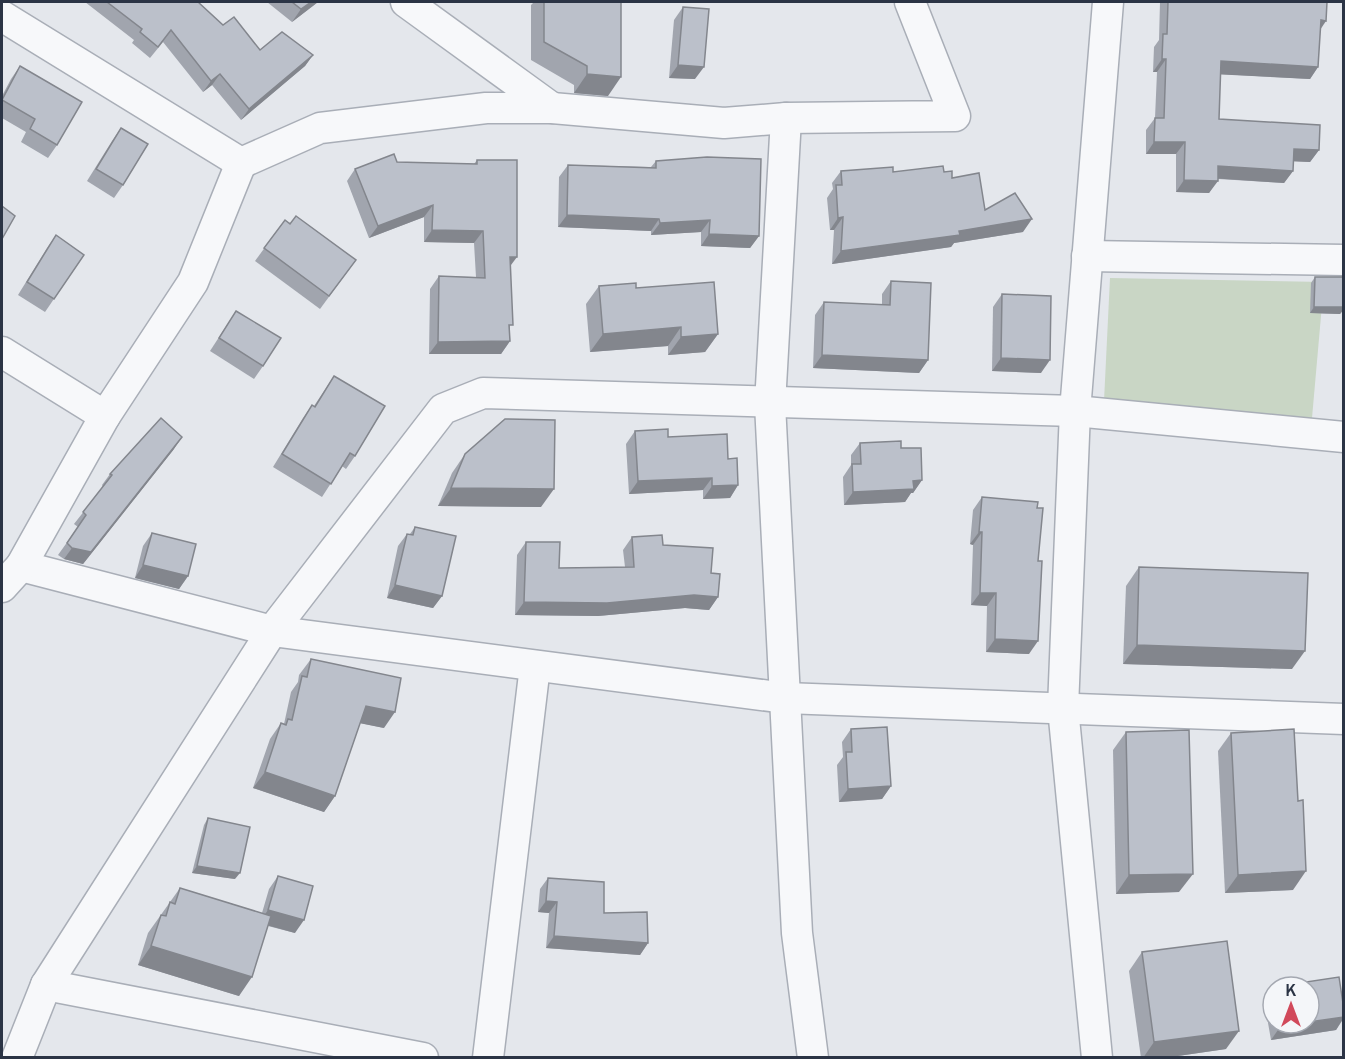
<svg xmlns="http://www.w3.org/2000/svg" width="1345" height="1059" viewBox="0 0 1345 1059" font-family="Overpass,sans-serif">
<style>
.green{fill:#c9d6c5}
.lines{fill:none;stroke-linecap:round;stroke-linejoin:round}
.street-casing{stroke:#a9aeb7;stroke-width:33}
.street{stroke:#f7f8fa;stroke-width:30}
.wall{fill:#a1a5ae}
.shaded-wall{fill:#83868d}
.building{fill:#bbc0ca;stroke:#83868d;stroke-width:1.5}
</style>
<rect width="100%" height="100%" fill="#e4e7ec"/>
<path class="green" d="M1110,278L1324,282L1312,418L1104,401Z"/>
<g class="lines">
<defs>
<g id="street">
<path d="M406,2L552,108"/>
<path d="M2,16L241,163L320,128L486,108H552L724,123L786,118L955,116L910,2"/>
<path d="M786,118L770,404L797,933L813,1058"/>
<path d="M1087,256L1344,260"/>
<path d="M2,352L105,416"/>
<path d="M21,566L272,631L785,698L1344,719"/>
<path d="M2,587L21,566L105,416L193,282L241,163"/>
<path d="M46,985L423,1058"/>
<path d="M17,1058L46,985L272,631L443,409L483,393L1075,411L1344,437"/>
<path d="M488,1058L535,666"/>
<path d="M1097,1058L1063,708L1075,411L1108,2"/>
</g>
</defs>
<use href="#street" class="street-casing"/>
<use href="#street" class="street"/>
</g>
<g class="wall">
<path d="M85,2H198L223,25L260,50L313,55L305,66L241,120L212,85L203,92L163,42L150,58L132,43L134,40Z"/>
<path d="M267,2H318L292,22Z"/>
<path d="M534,2H621L608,96L574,93V85L531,60V5Z"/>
<path d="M1160,2H1327L1320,29L1318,67L1310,79L1220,74L1219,119L1319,150L1310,162L1293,161V171L1284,183L1218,179L1209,193L1176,192V154H1146V130L1155,118L1157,72H1153L1154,47L1159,40Z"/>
<path d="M683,7L695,79L669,78L674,20Z"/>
<path d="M20,66L57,145L48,158L21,142L26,132L2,118V96L11,79Z"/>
<path d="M121,128L123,185L114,198L87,181L112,141Z"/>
<path d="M477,160L510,266V341L501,354H429L430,289L439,276L476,277L474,243L424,242V217L369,238L347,181L355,169L397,162L474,164Z"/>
<path d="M656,161L759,236L750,248L701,246V232L651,235V231L558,227L559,177L568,165L651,167Z"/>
<path d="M841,171L944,172L952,178L985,210L1023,232L954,243L951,247L832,264L834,230H830L827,198L833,189L832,183Z"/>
<path d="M285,220L356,260L320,309L255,261Z"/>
<path d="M56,235L84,255L45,312L18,295L47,248Z"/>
<path d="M1315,277H1344V309L1340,314L1310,313L1311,283Z"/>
<path d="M891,281L928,360L919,373L813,368L815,315L824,302L882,305V294Z"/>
<path d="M599,286L636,288L718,334L705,352L668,355V346L590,352L586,304Z"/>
<path d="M1002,294L1041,373L992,371L993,307Z"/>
<path d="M236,311L263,366L254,379L210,351Z"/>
<path d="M334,376L355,456L346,469L342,466L322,497L273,467L303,418L312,405L314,406Z"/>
<path d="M635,431L668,437L728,459L738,485L730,498L703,499V490L629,494L626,444Z"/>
<path d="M860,443L901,448L922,480L913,493H911L905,502L844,505L843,477L851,465V455Z"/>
<path d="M174,449L83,564L64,559L58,555L78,527L74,524L103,487L102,485L110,474Z"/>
<path d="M465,454L541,507L438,506L452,473Z"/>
<path d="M982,497L1029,654L986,652L987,606L971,605L973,545L970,544L973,510Z"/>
<path d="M415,527L442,596L433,608L387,598L398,546L407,534H410Z"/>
<path d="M152,533L188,576L179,589L135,578L143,546Z"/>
<path d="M632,537L663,545L711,573L718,597L709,610L685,608L598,616L515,615L517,555L526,542L559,568L625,567L623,550Z"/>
<path d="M1139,567L1292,669L1123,664L1126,586Z"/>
<path d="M311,659L384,728L360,723L335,796L324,812L253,788L270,739L281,723L284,724L291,692L298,682L299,675Z"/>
<path d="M851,729L891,786L882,799L839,802L837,765L843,757L842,742Z"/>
<path d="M1126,732L1179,892L1116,894L1113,750Z"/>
<path d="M1231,733L1293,890L1225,893L1218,751Z"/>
<path d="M208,818L235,879L192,873L204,825Z"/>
<path d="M278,876L295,933L268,926L239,996L138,965L148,933L180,888L262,913L269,889Z"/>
<path d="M548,878L604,913L648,943L640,955L546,948L549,913L538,912L540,889Z"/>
<path d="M1142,952L1226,1049L1164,1058H1141L1129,971Z"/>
<path d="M1273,987V1023H1309L1344,1010V1018L1336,1030L1271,1040L1264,1000Z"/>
</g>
<g class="shaded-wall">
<path d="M311,2H318L292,22L301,9Z"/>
<path d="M1321,20L1326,21L1318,33Z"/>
<path d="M313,55L305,66L241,120L249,109Z"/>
<path d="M1162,59H1166L1157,72H1153Z"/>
<path d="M1221,61L1318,67L1310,79L1212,74Z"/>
<path d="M678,65L704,67L695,79L669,78Z"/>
<path d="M220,74L212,85L203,92L211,81Z"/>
<path d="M587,74L621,77L608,96L574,93Z"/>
<path d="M1154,142H1185L1176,154H1146Z"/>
<path d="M1294,149L1319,150L1310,162L1285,161Z"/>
<path d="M1218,166L1293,171L1284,183L1210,178Z"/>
<path d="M1184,180L1218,181L1209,193L1176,192Z"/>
<path d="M433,205L424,217L369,238L378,226Z"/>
<path d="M567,215L659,219L651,231L558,227Z"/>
<path d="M843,217L834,230H830L838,218Z"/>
<path d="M1032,219L1023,232L954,243L951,247L832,264L841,251Z"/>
<path d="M710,220L701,232L651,235L660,223Z"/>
<path d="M432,230L483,231L474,243L424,242Z"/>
<path d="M709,234L759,236L750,248L701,246Z"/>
<path d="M510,257H517L508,269Z"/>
<path d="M1314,307H1344V309L1340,314L1310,313Z"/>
<path d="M681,327L668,346L590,352L603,334Z"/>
<path d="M718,334L705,352L668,355L681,337Z"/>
<path d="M510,341L501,354H429L438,342Z"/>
<path d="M822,355L928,360L919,373L813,368Z"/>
<path d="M1001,358L1050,360L1041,373L992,371Z"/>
<path d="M182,437L174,449L83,564L64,559L72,548Z"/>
<path d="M712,478L703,490L629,494L638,481Z"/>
<path d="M922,480L913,493H911L905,502L844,505L853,492L913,481Z"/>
<path d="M738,485L730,498L703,499L712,486Z"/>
<path d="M451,488L554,489L541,507L438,506Z"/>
<path d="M979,532H982L973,545L970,544Z"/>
<path d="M143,565L188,576L179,589L135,578Z"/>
<path d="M395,585L442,596L433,608L387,598Z"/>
<path d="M980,593H996L987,606L971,605Z"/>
<path d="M694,595L718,597L709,610L685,608L598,616L515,615L524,602Z"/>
<path d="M995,639L1038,641L1029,654L986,652Z"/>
<path d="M1137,645L1305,651L1292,669L1123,664Z"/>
<path d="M366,706L395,712L384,728L354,722Z"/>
<path d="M265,772L335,796L324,812L253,788Z"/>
<path d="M891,786L882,799L839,802L848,789Z"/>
<path d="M197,866L240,873L235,879L192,873Z"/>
<path d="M1306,871L1293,890L1225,893L1238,875Z"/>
<path d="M1193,874L1179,892L1116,894L1129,875Z"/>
<path d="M546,901L557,902L549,913L538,912Z"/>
<path d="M268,910L304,920L295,933L259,923Z"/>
<path d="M554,936L648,943L640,955L546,948Z"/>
<path d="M151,946L252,977L239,996L138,965Z"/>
<path d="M1344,1017L1336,1030L1271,1040L1280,1027Z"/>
<path d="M1239,1031L1226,1049L1164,1058H1143L1154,1042Z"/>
</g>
<g class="building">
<path d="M107,2H198L223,25L234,17L260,50L282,32L313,55L249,109L220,74L211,81L171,30L158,47L140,32L142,29Z"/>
<path d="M292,2H311L301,9Z"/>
<path d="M544,2H621V77L587,74V66L544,42Z"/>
<path d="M1168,2H1327L1326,21L1321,20L1318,67L1221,61L1219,119L1320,125L1319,150L1294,149L1293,171L1218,166V181L1184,180L1185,142H1154L1155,118H1164L1166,59H1162L1163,34H1167Z"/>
<path d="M683,7L709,9L704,67L678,65Z"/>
<path d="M20,66L82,102L57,145L30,129L35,119L2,100Z"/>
<path d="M121,128L148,144L123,185L96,169Z"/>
<path d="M394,154L397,162L477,164V160H517V257H510L513,325H509L510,341L438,342L439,276L485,278L483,231L432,230L433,205L378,226L355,169Z"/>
<path d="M707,157L761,159L759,236L709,234L710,220L660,223L659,219L567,215L568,165L656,168V161Z"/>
<path d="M943,166L944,172L952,171V178L979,173L985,210L1015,193L1032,219L959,231L960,235L841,251L843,217L838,218L836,185H842L841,171L893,167V172Z"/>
<path d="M2,206L15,216L2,239Z"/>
<path d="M296,216L356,260L329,296L264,248L285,220L290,224Z"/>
<path d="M56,235L84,255L54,299L27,282Z"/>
<path d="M1315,277H1344V307H1314Z"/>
<path d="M891,281L931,283L928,360L822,355L824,302L890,305Z"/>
<path d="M714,282L718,334L681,337V327L603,334L599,286L636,283V288Z"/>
<path d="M1002,294L1051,296L1050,360L1001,358Z"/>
<path d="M236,311L281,338L263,366L219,338Z"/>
<path d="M334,376L385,406L355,456L350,453L331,484L282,454L312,405L315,407Z"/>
<path d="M161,418L182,437L91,552L72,548L67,543L86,515L83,512L112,475L110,474Z"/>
<path d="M505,419L555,420L554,489L451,488L465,454Z"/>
<path d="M668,429V437L727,434L728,459L737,458L738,485L712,486V478L638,481L635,431Z"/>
<path d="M901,441V448H921L922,480L913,481L914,489L853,492L852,464H861L860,443Z"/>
<path d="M982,497L1038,502L1037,508H1043L1038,561H1042L1038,641L995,639L996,593H980L982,532H979Z"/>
<path d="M415,527L456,536L442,596L395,585L407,534L413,535Z"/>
<path d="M152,533L196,544L188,576L143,565Z"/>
<path d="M662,535L663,545L713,548L711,573L720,574L718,597L694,595L607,603L524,602L526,542H560L559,568L634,567L632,537Z"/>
<path d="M1139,567L1308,573L1305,651L1137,645Z"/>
<path d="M311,659L401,678L395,712L366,706L335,796L265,772L281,723L286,725L288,719L292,720L302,676L307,677Z"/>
<path d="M887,727L891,786L848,789L846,752H852L851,729Z"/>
<path d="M1294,729L1298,801L1303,800L1306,871L1238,875L1231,733Z"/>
<path d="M1189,730L1193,874L1129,875L1126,732Z"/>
<path d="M208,818L250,827L240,873L197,866Z"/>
<path d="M278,876L313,886L304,920L268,910Z"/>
<path d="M548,878L604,882V913L647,912L648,943L554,936L557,902L546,901Z"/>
<path d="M180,888L271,916L252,977L151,946L161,915L166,916L170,902L175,904Z"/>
<path d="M1227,941L1239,1031L1154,1042L1142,952Z"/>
<path d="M1339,977L1344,1010V1017L1309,1022V987H1273Z"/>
<path d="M1279,1023H1304L1280,1027Z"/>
</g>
<rect width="1345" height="1059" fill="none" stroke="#2b3445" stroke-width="6"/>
<g transform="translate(1291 1005)"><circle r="28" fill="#f4f6f9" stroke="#a4a8b1" stroke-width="1.5"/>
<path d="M0-4.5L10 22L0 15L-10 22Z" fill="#d1495b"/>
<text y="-9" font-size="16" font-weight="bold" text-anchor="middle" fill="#2b3445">K</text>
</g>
</svg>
